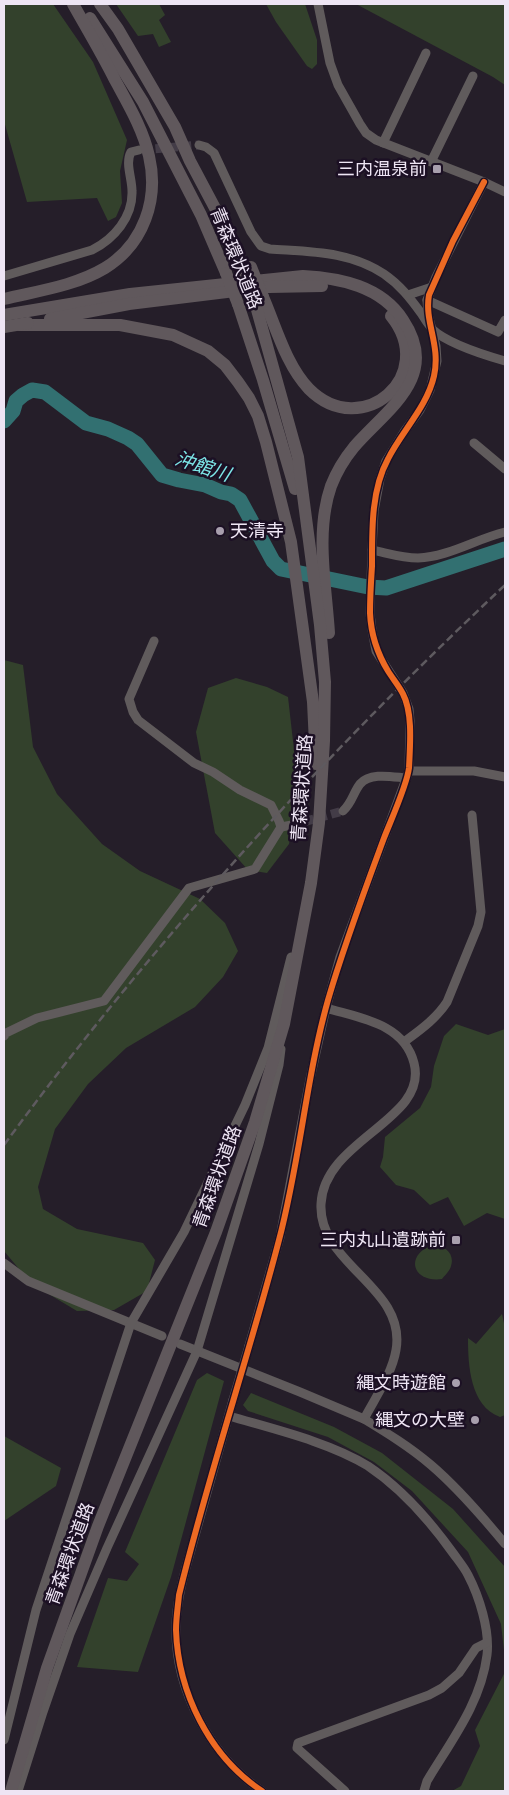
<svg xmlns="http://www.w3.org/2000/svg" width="509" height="1795" viewBox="0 0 509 1795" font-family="'Titillium Web','Noto Sans JP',sans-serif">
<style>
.green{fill:#33412c}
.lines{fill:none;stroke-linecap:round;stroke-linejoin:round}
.river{stroke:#327071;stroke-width:15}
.minor-tunnel{stroke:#433c47;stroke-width:9;stroke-dasharray:9 4.5;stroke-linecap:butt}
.minor{stroke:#605b5c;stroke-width:9}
.highway{stroke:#60585c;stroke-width:12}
.rail{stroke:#5e5a5f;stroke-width:2.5;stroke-dasharray:8 4;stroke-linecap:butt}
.minor-bridge{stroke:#605b5c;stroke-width:9}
.highway-bridge{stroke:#60585c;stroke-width:12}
.cycleway-casing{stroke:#1c1024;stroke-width:9}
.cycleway{stroke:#ed6a23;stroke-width:6}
.poi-dot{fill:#a89fad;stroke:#1c1024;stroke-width:2}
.labels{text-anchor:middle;stroke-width:5;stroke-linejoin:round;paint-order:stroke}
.poi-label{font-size:18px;fill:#eee5f4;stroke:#1c1024;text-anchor:end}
.street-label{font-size:18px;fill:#eee5f4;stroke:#1c1024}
.water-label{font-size:19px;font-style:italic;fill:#7de7e8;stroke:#1c1024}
</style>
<rect width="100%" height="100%" fill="#251e29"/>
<g class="green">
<path d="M4,4H53L93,62L127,140L120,171L122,203L116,217L108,221L97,198L27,202L4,121Z"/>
<path d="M116,4H159L165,15L159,20L171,42L159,47L153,34L138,36Z"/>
<path d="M266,4H305L317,40V64L312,69L307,66L276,22Z"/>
<path d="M356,4H505V85L493,77Z"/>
<path d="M4,660L23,665L33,747L57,794L102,844L140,871L200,899L225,923L238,951L223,977L195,1007L126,1048L88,1084L55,1129L38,1187L43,1209L77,1229L143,1243L155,1260L147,1291L114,1310L77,1311L47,1293L25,1276L4,1251Z"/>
<path d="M236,678L267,687L288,697L299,794L289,844L267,873L248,870L215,833L196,732L208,688Z"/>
<path d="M456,1024L488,1035L505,1029V1219L487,1213L464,1226L448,1197L430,1205L414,1190L396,1185L380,1167L383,1157L385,1137L420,1108L431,1087L434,1066L444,1036Z"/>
<path d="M433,1245C445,1245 455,1254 451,1266C450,1271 445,1275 442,1279C411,1283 405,1254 433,1245Z"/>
<path d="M502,1314L505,1328V1415L500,1417C470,1406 468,1365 468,1338L476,1344Z"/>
<path d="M207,1373L224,1381L171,1577L138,1672L77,1667L108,1578L127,1581L139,1564L125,1552L197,1380Z"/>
<path d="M251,1393L334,1427L382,1453L453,1509L505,1567V1659L501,1624L468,1552L412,1491L374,1462L328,1437L248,1411L243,1405Z"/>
<path d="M4,1436L61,1468L56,1486L4,1521Z"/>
<path d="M505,1672V1791H452L461,1786L480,1746L475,1730Z"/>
</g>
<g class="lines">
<path class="river" d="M4,421L13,411L16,401L23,395L32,390L45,392L86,423L108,429L128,438L137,444L162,475L179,480L205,485L221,492L231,494L240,500L273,561L281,569L368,587L386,588L505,549"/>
<g class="minor-tunnel">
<path d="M142,150L199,145"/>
<path d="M292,825L343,811"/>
</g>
<g class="minor">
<path d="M318,4L330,63L338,85L360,124L366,133L376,140L484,182L505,192"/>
<path d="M383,143L426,53"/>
<path d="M199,145L206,147L214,153L251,232L261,246L270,249C311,252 349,251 384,274C400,285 410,298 421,313C424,318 428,324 432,329C448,344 484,355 505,361"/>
<path d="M431,162L473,76"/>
<path d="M4,276L92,250C114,239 133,217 132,191C132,178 125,163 131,152L139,150"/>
<path d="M408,295L432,287"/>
<path d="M427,300L498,332L505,320"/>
<path d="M474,443L505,469"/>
<path d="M372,550C387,553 402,558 418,558C448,557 476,539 505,532"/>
<path d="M409,771H474L505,777"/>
<path d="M343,811C352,803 353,793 360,784C370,772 393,777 406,778"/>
<path d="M281,827L292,825"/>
<path d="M326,1008C359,1018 404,1023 414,1063C429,1120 324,1139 321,1204C318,1265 407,1287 396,1350C392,1374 375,1398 364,1419C387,1433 410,1447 431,1465C458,1488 482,1516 505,1544"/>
<path d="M4,1036L6,1033L37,1018L104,1001L189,888L255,869L281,827L279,821L271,805L240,790L213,772L194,763L138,720L133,712L129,699L154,641"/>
<path d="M404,1042C420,1030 436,1019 447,1002L478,926L481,912L472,815"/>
<path d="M4,1263L28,1281L162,1336"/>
<path d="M180,1344L300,1392L364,1419"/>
<path d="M249,1346L280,1237L310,1079L326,1008L340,957L409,771L410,721L409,709L403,693L376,651L372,630L370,613L372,550L374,511L380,479L386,461L404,432L420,410L430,390L437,361L436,346L428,314L427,300L436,277L484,182"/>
<path d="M233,1400L185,1571C180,1590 176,1609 176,1628C175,1690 211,1757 262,1791"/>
<path d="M229,1416C273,1429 329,1442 368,1466C401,1488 430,1521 453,1553C458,1560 464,1567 468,1575C479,1596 490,1630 487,1655C481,1703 451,1741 427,1781L424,1791"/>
<path d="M4,1740L36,1610L131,1323L184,1232L245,1105L268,1048L291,957"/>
<path d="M18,1791L43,1712L70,1634L107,1548L197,1351L259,1144L279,1065L281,1049"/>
<path d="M345,1791L297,1748L298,1743L429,1695L442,1688L459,1673L476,1648L486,1643"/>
</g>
<g class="highway">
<path d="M100,4L118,29L175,127L190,161L216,210L243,269"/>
<path d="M90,18L143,102L201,215L226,273"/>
<path d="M263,297C276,327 286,365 309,389C362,442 439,375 391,316"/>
<path d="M4,299C37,291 75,286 105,268C144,244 159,199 149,156C143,129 128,104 115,80C102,54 87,29 73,4"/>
<path d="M238,304L263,380L295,489"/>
<path d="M4,315L130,294L303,276C340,278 381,286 403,320C441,377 387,409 354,447C345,458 336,473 331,486C315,532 326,585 329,633"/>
<path d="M50,319L129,304L269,287L322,286"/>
<path d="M19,325H120L173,335L208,351L225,365L238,382L249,398L258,416L266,442L291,542L313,702L316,764"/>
<path d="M4,327L28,323"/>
<path d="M11,1791L47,1668L98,1526L216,1232L255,1122L284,1024L311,883L319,823L324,741L325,682L320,625L298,457L254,299"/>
</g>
<path class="rail" d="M4,1145C152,943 323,756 505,585"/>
<path class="minor-bridge" d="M233,1400L249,1346"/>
<g class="highway-bridge">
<path d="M251,267L263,297"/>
<path d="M243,269L254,299"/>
<path d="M226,273L238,304"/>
</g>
<defs>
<path id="cycleway" d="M262,1791C209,1756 178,1692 176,1630C176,1618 178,1606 179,1595C208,1476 248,1359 279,1240C300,1161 306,1078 328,1000C344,945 364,892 384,838C391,820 407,785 409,768C410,746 413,713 403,694C399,686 393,679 388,671C377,653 371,635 370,613C370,598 371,581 372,566C372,531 371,490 388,459C402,431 427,407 434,376C441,345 424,322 429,295L453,241L484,182"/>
</defs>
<use href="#cycleway" class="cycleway-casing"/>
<use href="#cycleway" class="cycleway"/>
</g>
<g class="poi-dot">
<rect x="432" y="164" width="10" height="10" rx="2.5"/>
<circle cx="220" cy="531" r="5"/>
<rect x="451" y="1235" width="10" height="10" rx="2.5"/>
<circle cx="456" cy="1383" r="5"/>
<circle cx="475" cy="1420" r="5"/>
</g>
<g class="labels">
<g class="poi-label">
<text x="427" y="175">三内温泉前</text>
<text x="230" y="537" text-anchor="start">天清寺</text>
<text x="446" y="1246">三内丸山遺跡前</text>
<text x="446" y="1389">縄文時遊館</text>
<text x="465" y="1426">縄文の大壁</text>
</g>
<g class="street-label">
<text transform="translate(236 258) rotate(68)" y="6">青森環状道路</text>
<text transform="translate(302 788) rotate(-86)" y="6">青森環状道路</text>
<text transform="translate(217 1177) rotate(-70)" y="6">青森環状道路</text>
<text transform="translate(70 1554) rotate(-70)" y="6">青森環状道路</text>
</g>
<g class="water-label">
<text transform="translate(203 466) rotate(18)" y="7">沖館川</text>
</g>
</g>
<rect width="509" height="1795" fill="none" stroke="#eee5f4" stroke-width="10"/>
</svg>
